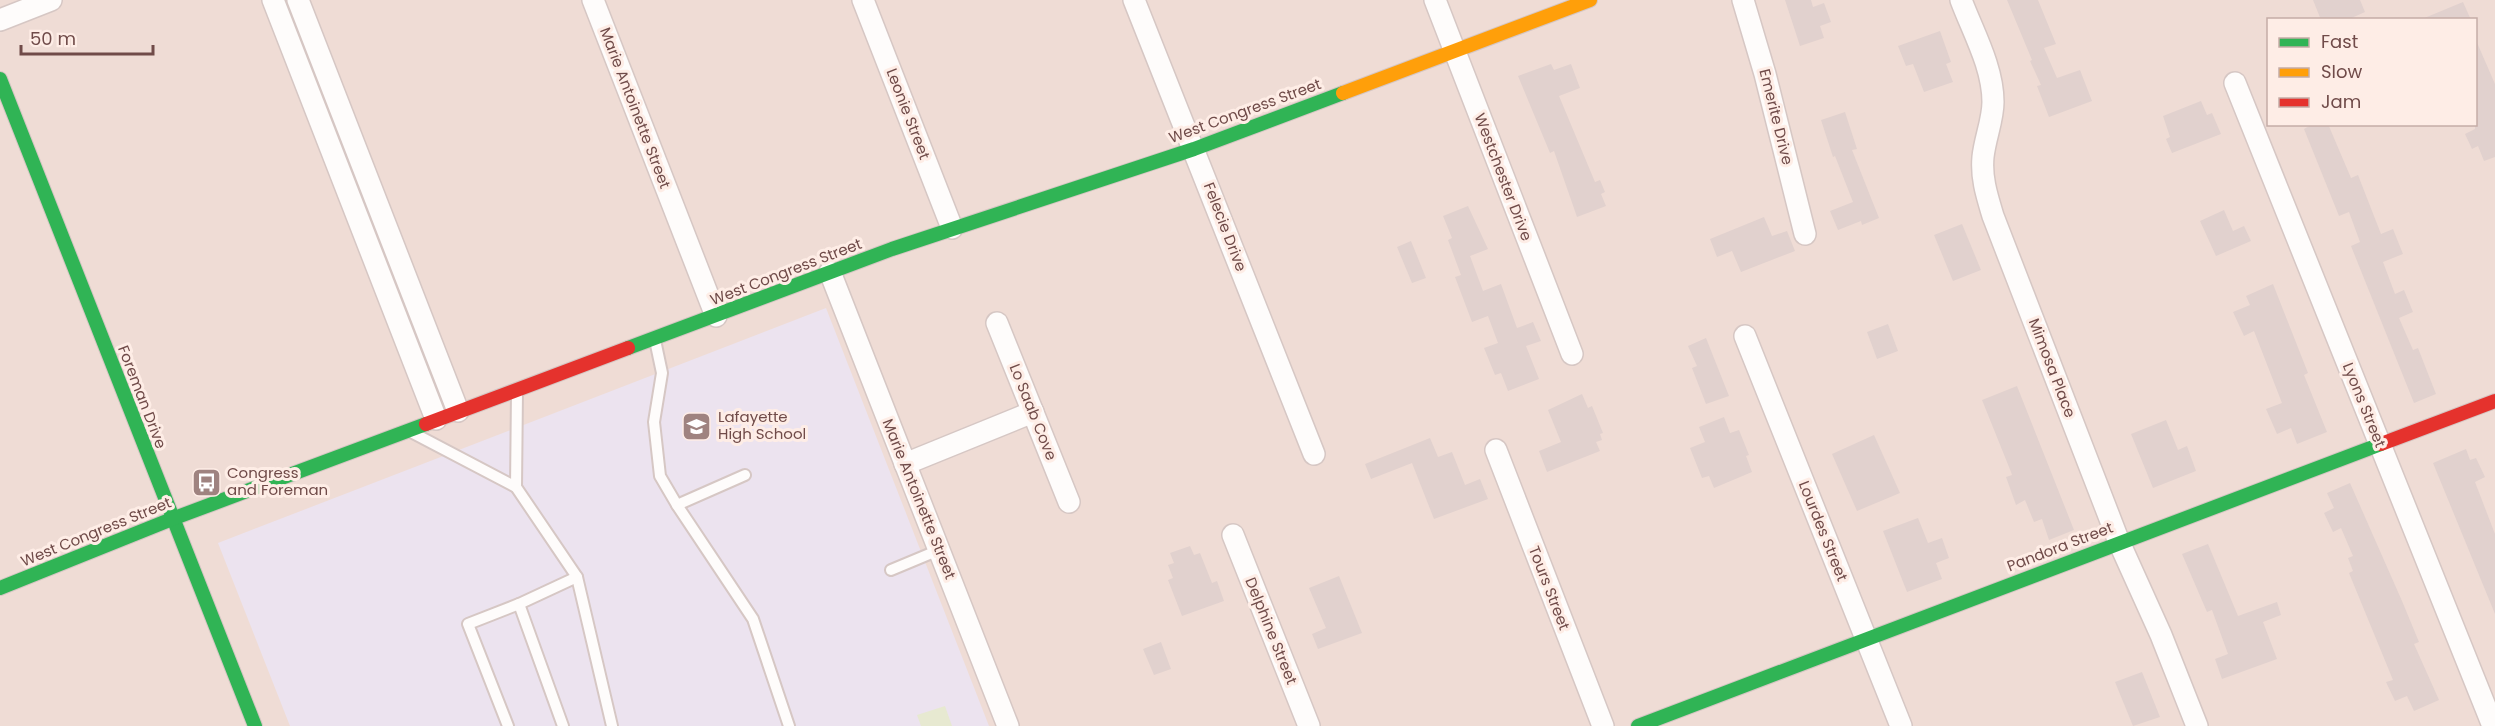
<svg xmlns="http://www.w3.org/2000/svg" width="2495" height="726" viewBox="0 0 2495 726" font-family="Poppins,sans-serif">
<style>
.residential{fill:#efdcd5;fill-rule:evenodd}
.education{fill:#ece3ef}
.green{fill:#e7e9d1}
.building{fill:#e1d1ce}
.lines{fill:none;stroke-linecap:round;stroke-linejoin:round}
.lane-casing{stroke:#d6c7c4;stroke-width:14}
.street-casing{stroke:#d6c7c4;stroke-width:24}
.fast-casing{stroke:#d5c6c3;stroke-width:16}
.slow-casing{stroke:#d5c6c3;stroke-width:16}
.jam-casing{stroke:#d5c6c3;stroke-width:16}
.lane{stroke:#fefcfb;stroke-width:10}
.street{stroke:#fefcfb;stroke-width:21}
.fast{stroke:#30b455;stroke-width:14}
.slow{stroke:#ff9f0a;stroke-width:14}
.jam{stroke:#e5322d;stroke-width:14}
.labels{text-anchor:middle;stroke-width:6;stroke-linejoin:round;paint-order:stroke}
.street-label{font-size:15px;fill:#704b49;stroke:#feede6}
.poi-label{font-size:15px;fill:#704b49;stroke:#feede6;text-anchor:start}
</style>
<rect width="100%" height="100%" fill="#f5ebe6"/>
<path class="residential" d="M0,0H2495V726H0ZM2268,20H2476V124H2268Z"/>
<path class="education" d="M826,308L989,726H290L218,543Z"/>
<path class="green" d="M945,706L952,726H921L917,715Z"/>
<g class="building">
<path d="M1785,0H1811L1813,7L1824,3L1831,22L1820,26L1824,38L1800,46Z"/>
<path d="M2007,0H2038L2056,44L2044,48L2057,78L2080,70L2092,101L2049,117L2037,86L2041,85L2030,61L2032,60Z"/>
<path d="M2313,0H2360L2365,12L2347,20H2321Z"/>
<path d="M2463,2L2471,20H2422V19Z"/>
<path d="M1940,31L1951,62L1946,64L1953,82L1924,92L1913,64L1906,66L1898,46Z"/>
<path d="M2475,38L2495,84V157L2484,161L2478,146L2472,149L2465,134L2475,129Z"/>
<path d="M1551,64L1554,70L1571,64L1580,88L1559,96L1595,182L1600,180L1605,192L1601,194L1606,206L1577,217L1554,151L1550,153L1518,76Z"/>
<path d="M2201,101L2207,115L2212,113L2221,134L2172,153L2166,139L2170,137L2163,116Z"/>
<path d="M1845,112L1857,149L1852,150L1879,218L1862,225L1861,221L1838,230L1830,211L1853,202L1835,156L1833,157L1821,120Z"/>
<path d="M2313,124H2328L2351,178L2358,175L2381,234L2393,229L2403,254L2383,262L2395,294L2404,290L2413,312L2399,318L2413,350L2418,348L2436,394L2414,403L2351,246L2360,242L2349,212L2339,216L2304,129Z"/>
<path d="M1468,206L1488,249L1470,256L1483,291L1501,284L1517,328L1533,322L1541,341L1526,346L1539,379L1508,391L1501,373L1495,375L1484,348L1498,343L1488,316L1472,322L1455,277L1461,275L1448,240L1452,238L1443,216Z"/>
<path d="M2224,210L2233,231L2244,226L2251,241L2216,256L2200,221Z"/>
<path d="M1764,217L1772,236L1787,231L1795,251L1741,272L1732,251L1717,257L1710,239Z"/>
<path d="M1962,224L1981,270L1953,281L1934,235Z"/>
<path d="M1411,241L1426,278L1412,283L1397,247Z"/>
<path d="M2273,284L2308,373L2304,375L2327,432L2297,444L2291,428L2277,434L2266,409L2282,403L2254,331L2244,336L2233,312L2250,305L2246,296Z"/>
<path d="M1888,324L1898,351L1877,359L1867,332Z"/>
<path d="M1706,338L1729,396L1706,404L1692,368L1697,366L1688,346Z"/>
<path d="M2017,386L2074,530L2049,540L2042,519L2034,522L2025,500L2016,505L2006,477L2012,475L2011,472L1982,400Z"/>
<path d="M1582,394L1588,408L1592,406L1603,433L1600,434L1602,440L1596,442L1600,451L1547,472L1539,451L1561,442L1548,410Z"/>
<path d="M1724,417L1730,433L1739,430L1749,455L1746,456L1752,472L1714,488L1709,476L1702,478L1690,448L1705,442L1699,427Z"/>
<path d="M2166,420L2178,450L2187,446L2196,471L2153,488L2131,434Z"/>
<path d="M1874,435L1900,493L1857,511L1832,454Z"/>
<path d="M1430,438L1438,457L1452,452L1465,485L1480,479L1488,499L1434,519L1412,463L1371,479L1365,464Z"/>
<path d="M2466,449L2470,460L2476,458L2485,477L2475,482L2495,534V614L2433,463Z"/>
<path d="M2350,483L2402,601L2419,642L2414,644L2439,700L2414,711L2407,696L2395,701L2386,682L2393,680L2349,573L2353,571L2348,558L2353,556L2341,528L2333,532L2324,513L2334,508L2327,493Z"/>
<path d="M1918,518L1928,543L1942,538L1949,558L1936,563L1942,579L1907,592L1883,531Z"/>
<path d="M2208,544L2238,616L2277,602L2281,615L2263,622L2277,659L2222,679L2215,659L2228,654L2212,610L2207,612L2182,554Z"/>
<path d="M1190,546L1194,555L1200,553L1212,583L1217,581L1224,601L1182,616L1168,580L1173,578L1168,565L1174,563L1170,553Z"/>
<path d="M1339,576L1362,633L1318,649L1312,634L1326,628L1309,588Z"/>
<path d="M1161,642L1171,669L1154,675L1143,649Z"/>
<path d="M2142,672L2160,717L2133,726L2115,682Z"/>
</g>
<g class="lines">
<defs>
<g id="lane">
<path d="M655,340L662,373L654,422L660,476L677,505L745,475"/>
<path d="M413,433L516,487L577,577L612,726"/>
<path d="M516,487L517,392"/>
<path d="M677,505L753,619L789,726"/>
<path d="M891,570L939,550"/>
<path d="M519,604L577,577"/>
<path d="M508,726L468,624L519,604L563,726"/>
</g>
<g id="street">
<path d="M273,0L436,419"/>
<path d="M298,0L458,411"/>
<path d="M593,0L716,316"/>
<path d="M863,0L952,228"/>
<path d="M1134,0L1314,454"/>
<path d="M1435,0L1572,354"/>
<path d="M1743,0L1765,74L1805,234"/>
<path d="M1961,0C1973,32 1993,67 1993,102C1993,120 1985,138 1983,157C1981,178 1987,196 1993,216L2119,542L2161,635L2197,726"/>
<path d="M0,20L51,0"/>
<path d="M2235,83L2493,726"/>
<path d="M830,272L1008,726"/>
<path d="M997,323L1069,502"/>
<path d="M1745,336L1901,726"/>
<path d="M1496,450L1603,726"/>
<path d="M905,464L1033,412"/>
<path d="M1233,535L1309,726"/>
</g>
<g id="fast">
<path d="M0,79L255,726"/>
<path d="M628,348L892,249L1194,149L1343,93"/>
<path d="M0,588L172,519L426,424"/>
<path d="M1638,726L2381,444"/>
</g>
<path id="slow" d="M1343,93L1590,0"/>
<g id="jam">
<path d="M426,424L628,348"/>
<path d="M2381,444L2495,401"/>
</g>
</defs>
<use href="#lane" class="lane-casing"/>
<use href="#street" class="street-casing"/>
<use href="#fast" class="fast-casing"/>
<use href="#slow" class="slow-casing"/>
<use href="#jam" class="jam-casing"/>
<use href="#lane" class="lane"/>
<use href="#street" class="street"/>
<use href="#fast" class="fast"/>
<use href="#slow" class="slow"/>
<use href="#jam" class="jam"/>
</g>
<defs>
<symbol id="school-square" viewBox="-11 -11 22 22"><rect x="-9" y="-9" width="18" height="18" rx="4" fill="#9f8380" stroke="#feede6"/><path d="M0-5L7-2L0 1L-7-2ZM-4 1L0 2.5L4 1V4Q0 6-4 4Z" fill="#fff"/></symbol>
<symbol id="bus-square" viewBox="-11 -11 22 22"><rect x="-9" y="-9" width="18" height="18" rx="4" fill="#9f8380" stroke="#feede6"/><path d="M-5-6H5V4H4V6H2V4H-2V6H-4V4H-5ZM-3.5-4V0h7V-4ZM-3.5 1.2v1.5H-2V1.2ZM2 1.2v1.5H3.5V1.2Z" fill="#fff"/></symbol>
</defs>
<g fill-rule="evenodd">
<use href="#school-square" x="680" y="410" width="33" height="33"/>
<use href="#bus-square" x="190" y="466" width="33" height="33"/>
</g>
<g class="labels">
<g class="street-label">
<text transform="translate(635 108) rotate(69)" y="5">Marie Antoinette Street</text>
<text transform="translate(1245 111) rotate(-20)" y="5">West Congress Street</text>
<text transform="translate(908 114) rotate(69)" y="5">Leonie Street</text>
<text transform="translate(1776 117) rotate(76)" y="5">Emerite Drive</text>
<text transform="translate(1503 177) rotate(69)" y="5">Westchester Drive</text>
<text transform="translate(1225 227) rotate(69)" y="5">Felecie Drive</text>
<text transform="translate(786 272) rotate(-21)" y="5">West Congress Street</text>
<text transform="translate(2052 368) rotate(69)" y="5">Mimosa Place</text>
<text transform="translate(142 397) rotate(69)" y="5">Foreman Drive</text>
<text transform="translate(2364 405) rotate(68)" y="5">Lyons Street</text>
<text transform="translate(1033 412) rotate(68)" y="5">Lo Saab Cove</text>
<text transform="translate(919 499) rotate(68)" y="5">Marie Antoinette Street</text>
<text transform="translate(1823 531) rotate(68)" y="5">Lourdes Street</text>
<text transform="translate(96 532) rotate(-22)" y="5">West Congress Street</text>
<text transform="translate(2060 547) rotate(-21)" y="5">Pandora Street</text>
<text transform="translate(1549 588) rotate(69)" y="5">Tours Street</text>
<text transform="translate(1271 631) rotate(68)" y="5">Delphine Street</text>
</g>
<g class="poi-label">
<text x="718" y="422">Lafayette<tspan x="718" dy="17">High School</tspan></text>
<text x="227" y="478">Congress<tspan x="227" dy="17">and Foreman</tspan></text>
</g>
</g>
<rect x="2267" y="18" width="210" height="108" fill="#feede6" stroke="#c5aca7" stroke-width="1.5"/>
<rect x="2279" y="38" width="30" height="9" fill="#30b455" stroke="#c5aca7" stroke-width="1.5"/>
<text x="2321" y="48" font-size="18" fill="#704b49">Fast</text>
<rect x="2279" y="68" width="30" height="9" fill="#ff9f0a" stroke="#c5aca7" stroke-width="1.5"/>
<text x="2321" y="78" font-size="18" fill="#704b49">Slow</text>
<rect x="2279" y="98" width="30" height="9" fill="#e5322d" stroke="#c5aca7" stroke-width="1.5"/>
<text x="2321" y="108" font-size="18" fill="#704b49">Jam</text>
<path d="M21 45v9h132v-9" fill="none" stroke="#704b49" stroke-width="3"/>
<text x="30" y="45" font-size="18" fill="#704b49" stroke="#feede6" stroke-width="4.5" paint-order="stroke">50 m</text>
</svg>
